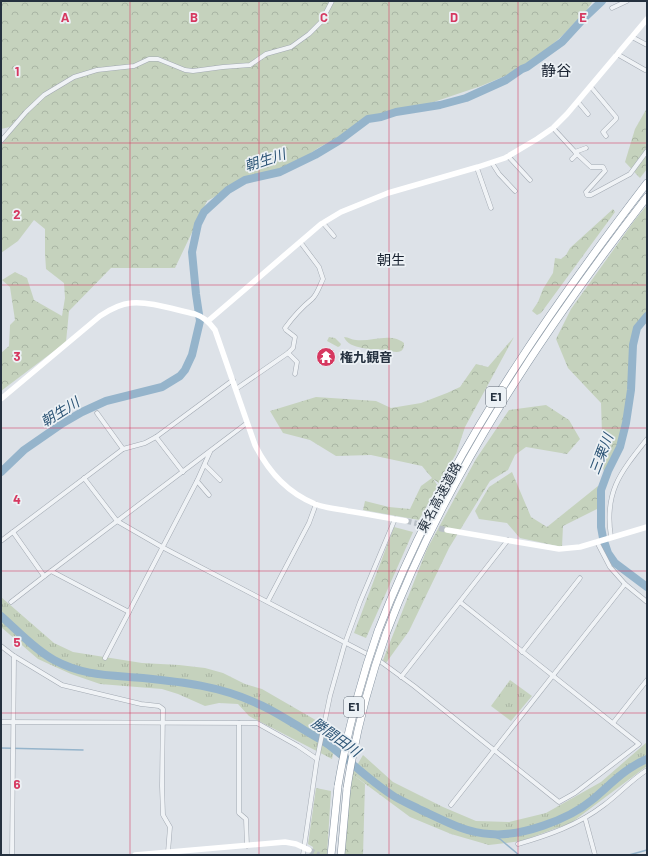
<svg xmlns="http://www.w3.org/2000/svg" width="648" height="856" viewBox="0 0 648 856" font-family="Barlow,'Noto Sans JP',sans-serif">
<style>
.grass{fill:url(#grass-tufts)}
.forest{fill:url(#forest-crowns)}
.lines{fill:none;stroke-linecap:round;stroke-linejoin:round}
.stream{stroke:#95b4cb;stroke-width:1.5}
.river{stroke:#95b4cb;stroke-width:8}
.secondary-tunnel{stroke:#b8bfc6;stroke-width:5.5;stroke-dasharray:5.5 3;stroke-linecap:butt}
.street-casing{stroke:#a2a9b2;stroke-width:5}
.highway-casing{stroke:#83919f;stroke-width:8}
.street{stroke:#f0f3f6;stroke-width:4}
.secondary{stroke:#fff;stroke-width:5.5}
.highway{stroke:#fff;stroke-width:7}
.highway-bridge-casing{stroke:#83919f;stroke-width:8;stroke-linecap:butt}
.highway-bridge{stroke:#fff;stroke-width:7}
.grid{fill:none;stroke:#d63860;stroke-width:1;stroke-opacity:0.55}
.labels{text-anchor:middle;stroke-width:3.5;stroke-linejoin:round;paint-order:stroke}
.shield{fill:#ecf1f5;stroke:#616b76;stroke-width:1}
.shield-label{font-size:12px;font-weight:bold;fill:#25313f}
.poi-label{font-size:13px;font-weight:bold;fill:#25313f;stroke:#ecf1f5;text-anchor:start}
.street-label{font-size:13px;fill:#25313f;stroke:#ecf1f5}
.water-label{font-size:14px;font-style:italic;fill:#2d5576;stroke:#ecf1f5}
.neighbourhood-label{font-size:14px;fill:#182230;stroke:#ecf1f5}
.quarter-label{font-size:15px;fill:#182230;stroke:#ecf1f5}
.grid-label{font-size:13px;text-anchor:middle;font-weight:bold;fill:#d63860;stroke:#ecf1f5;stroke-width:3.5;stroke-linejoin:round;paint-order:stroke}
</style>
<defs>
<pattern id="grass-tufts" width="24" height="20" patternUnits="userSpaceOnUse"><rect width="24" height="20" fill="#c5d2bd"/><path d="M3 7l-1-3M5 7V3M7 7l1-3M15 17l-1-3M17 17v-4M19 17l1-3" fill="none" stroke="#a9b5a4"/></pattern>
<pattern id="forest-crowns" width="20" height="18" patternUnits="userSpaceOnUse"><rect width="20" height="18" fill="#c5d2bd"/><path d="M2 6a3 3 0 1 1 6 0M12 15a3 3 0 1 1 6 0" fill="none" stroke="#a9b5a4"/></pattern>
</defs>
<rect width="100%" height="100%" fill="#dde2e8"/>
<g class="grass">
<path d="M1,597L54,643L73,652L142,663L179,665L205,668L223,673L245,684L262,689L338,733L332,759L249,716L238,704L219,703L205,706L178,694L162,689L100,684L71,674L38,659L1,627Z"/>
<path d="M510,680L532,696L511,721L491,706Z"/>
<path d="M647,742V766L571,823L521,841L489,845L451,834L410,817L352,774L363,755L393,782L443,807L476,821L509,822L546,813L601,782Z"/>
</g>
<g class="forest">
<path d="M1,1H593L586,11L562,36L527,67L481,86L413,109L396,112L360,125L318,148L290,168L255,175L207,201L175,268H111L69,311L66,342L1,391V353L9,346L10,325L15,320L10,287L2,280L15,272L27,278L34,300L62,316L65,298L64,283L46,269L45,253V229L34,220L18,241L1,253V146L14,126L1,129Z"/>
<path d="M647,108V169L640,178L625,162L635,129Z"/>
<path d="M647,205V315L632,339V379L626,431L605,475L598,449L602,434L601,403L568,368L556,339L571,309L634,221Z"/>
<path d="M613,209L615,212L541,313L537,315L532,311L538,302L543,289L553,273L555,258L561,259L566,255L570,248Z"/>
<path d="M329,337L335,338L341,344L340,346L338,347L327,341Z"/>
<path d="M344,337C349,337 351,340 356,340C372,342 390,332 404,343C404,346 404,349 401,351C396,354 390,350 385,350C374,349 349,350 344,337Z"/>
<path d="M514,337L465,427L456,454L439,483L433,479L438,486L419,520L363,510L365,501L389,507L410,509L421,486L432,478L422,466L371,455L336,456L310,440L283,433L270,411L316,397L376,401L391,408L421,403L447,393L460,387L476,364L488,367Z"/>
<path d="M546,405L569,420L580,439L567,454L526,447L515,455L508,470L490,481L449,548L409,631L386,663L383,660L427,549L476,459L509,410Z"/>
<path d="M512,472L531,517L547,527L598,486L599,508L563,526L562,547L520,538L507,523L479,519L475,511L489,487Z"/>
<path d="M394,527L413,532L366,638L354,633Z"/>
<path d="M352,774L365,784L363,855H344Z"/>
<path d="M316,788L331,791L327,855H312L313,847L308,844Z"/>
</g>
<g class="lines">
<g class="stream">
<path d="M1,748L83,750"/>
<path d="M490,835L500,839L519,855"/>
<path d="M629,855L647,850"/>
</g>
<g class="river">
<path d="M647,316L637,328L633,345L631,390L626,423L620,447L608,471L601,490V527L603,538L608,553L615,563L647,587"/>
<path d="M1,472L24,450L63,423L82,412L106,401L162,387L180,376L185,370L192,355L200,321L196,294L192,252L198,224L204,212L228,190L245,180L280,172L315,155L340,140L368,119L381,117L396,112L440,105L466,98L506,80L522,69L527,67L562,42L584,18L602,1"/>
<path d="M1,616C18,631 34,649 54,660C83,676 111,675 143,678C182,682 220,686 256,703C271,709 284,718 298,726C308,733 319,738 329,745C350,761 370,781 392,795C401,801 412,805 421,810C443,820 465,833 490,834C520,837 568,820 592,800C610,785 625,768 647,759"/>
</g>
<g class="secondary-tunnel">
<path d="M406,521L447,530"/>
<path d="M309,850L319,855"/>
</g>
<defs>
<g id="street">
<path d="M612,8L627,1"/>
<path d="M632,37L647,45"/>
<path d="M617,54L645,70"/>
<path d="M591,87L616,117V119L603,132L606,136"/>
<path d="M578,102L588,114"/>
<path d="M553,128L577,154L591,167H603L605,171L586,192L587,195H591L630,174L647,151"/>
<path d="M1,141L26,112L44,95L74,77L97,70L134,66L149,59H158L185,70L193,71L223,67L250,65L266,54L291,47L309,34L321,22L332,1"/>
<path d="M575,152L586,148"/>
<path d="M508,156L530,180"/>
<path d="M572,159L577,154"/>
<path d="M492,163L499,174L515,191"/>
<path d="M477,168L491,208"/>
<path d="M323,223L334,236"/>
<path d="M288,353L297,362L295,374"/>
<path d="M236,389L288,353L293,348L295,337L286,330L285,328C293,317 301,308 312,299C317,295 320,285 323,279L319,267L301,243"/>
<path d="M97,413L123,449"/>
<path d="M156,437L183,472"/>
<path d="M205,465L220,480"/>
<path d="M84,478L117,521L162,547L371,656"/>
<path d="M197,481L209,495"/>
<path d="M13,532L44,576"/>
<path d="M611,537C604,492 620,473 647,439"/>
<path d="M1,541L123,449L145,443L156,437L233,380"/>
<path d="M597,542L610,567L625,584L647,602"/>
<path d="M51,571L247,423"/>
<path d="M268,601L309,523L316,504"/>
<path d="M11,602L51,571L129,612"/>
<path d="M1,646L14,656L62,685L141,704L159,706L163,709L162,786L163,815L170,827L168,852"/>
<path d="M522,652L580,578"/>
<path d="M105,658L197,481L210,452"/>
<path d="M377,659L414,686L559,802L575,793L639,744L460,602"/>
<path d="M401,677L508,540"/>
<path d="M1,722L257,723L298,746L317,759"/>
<path d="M239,723V813L246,819L247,846"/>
<path d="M613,723L647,680"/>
<path d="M451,805L625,584"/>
<path d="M585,818L595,855"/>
<path d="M518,844C549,835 578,825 604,805C619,794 631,780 647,770"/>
<path d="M12,855L14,656"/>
<path d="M303,855L317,759L330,696L345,643L360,602L395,519"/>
</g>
<g id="highway">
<path d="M378,631C441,467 541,321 647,183"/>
<path d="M386,634C446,475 543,331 647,197"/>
<path d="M331,855L338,786"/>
<path d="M341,855L347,788"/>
</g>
</defs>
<use href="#street" class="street-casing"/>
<use href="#highway" class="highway-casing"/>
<use href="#street" class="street"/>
<g class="secondary">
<path d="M208,321L321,224L341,212L388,193L478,167L505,158L537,139L553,128L567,114L647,19"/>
<path d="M1,399L100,316C109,310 119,304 131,303C149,301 176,310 195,314C204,317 209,322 215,330L255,445C268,471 288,493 315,504C325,508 337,509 348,511C367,514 386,518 406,521"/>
<path d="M447,530L559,549L580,547L647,527"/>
<path d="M135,855L285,842L296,844L309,850"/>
</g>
<use href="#highway" class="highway"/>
<defs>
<g id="highway-bridge">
<path d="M338,786C347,733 360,682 378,631"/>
<path d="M347,788C355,736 368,684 386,634"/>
</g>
</defs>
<use href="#highway-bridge" class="highway-bridge-casing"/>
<use href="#highway-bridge" class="highway-bridge"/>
</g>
<path class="grid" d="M130,1V855M259,1V855M389,1V855M518,1V855M1,143H647M1,285H647M1,428H647M1,571H647M1,713H647"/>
<defs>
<symbol id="temple-disc" viewBox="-11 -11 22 22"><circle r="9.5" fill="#d63860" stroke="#ecf1f5"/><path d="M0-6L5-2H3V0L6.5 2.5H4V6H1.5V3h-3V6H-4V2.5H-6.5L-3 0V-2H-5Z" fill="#fff"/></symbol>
</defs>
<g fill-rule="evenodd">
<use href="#temple-disc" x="315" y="346" width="22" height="22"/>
</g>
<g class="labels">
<g class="shield">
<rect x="486" y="387" width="20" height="20" rx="3"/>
<rect x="344" y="697" width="20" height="20" rx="3"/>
</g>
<g class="shield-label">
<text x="496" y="401">E1</text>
<text x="354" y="711">E1</text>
</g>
<g class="poi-label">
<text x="340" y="362">権九観音</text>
</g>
<g class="street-label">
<text transform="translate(439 497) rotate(-62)" y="5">東名高速道路</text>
</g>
<g class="water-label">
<text transform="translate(265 160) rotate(-18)" y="5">朝生川</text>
<text transform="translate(60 412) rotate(-32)" y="5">朝生川</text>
<text transform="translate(601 454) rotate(-69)" y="5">三栗川</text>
<text transform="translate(336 737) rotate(35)" y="5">勝間田川</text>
</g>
<g class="neighbourhood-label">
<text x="391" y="265">朝生</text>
</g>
<g class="quarter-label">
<text x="556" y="76">静谷</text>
</g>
</g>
<g class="grid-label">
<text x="65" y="22">A</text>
<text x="194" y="22">B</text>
<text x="324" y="22">C</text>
<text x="454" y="22">D</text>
<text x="583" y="22">E</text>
<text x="17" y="76">1</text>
<text x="17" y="219">2</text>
<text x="17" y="361">3</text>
<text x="17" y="504">4</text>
<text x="17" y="647">5</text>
<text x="17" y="789">6</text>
</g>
<rect width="648" height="856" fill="none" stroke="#25313f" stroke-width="4"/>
</svg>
